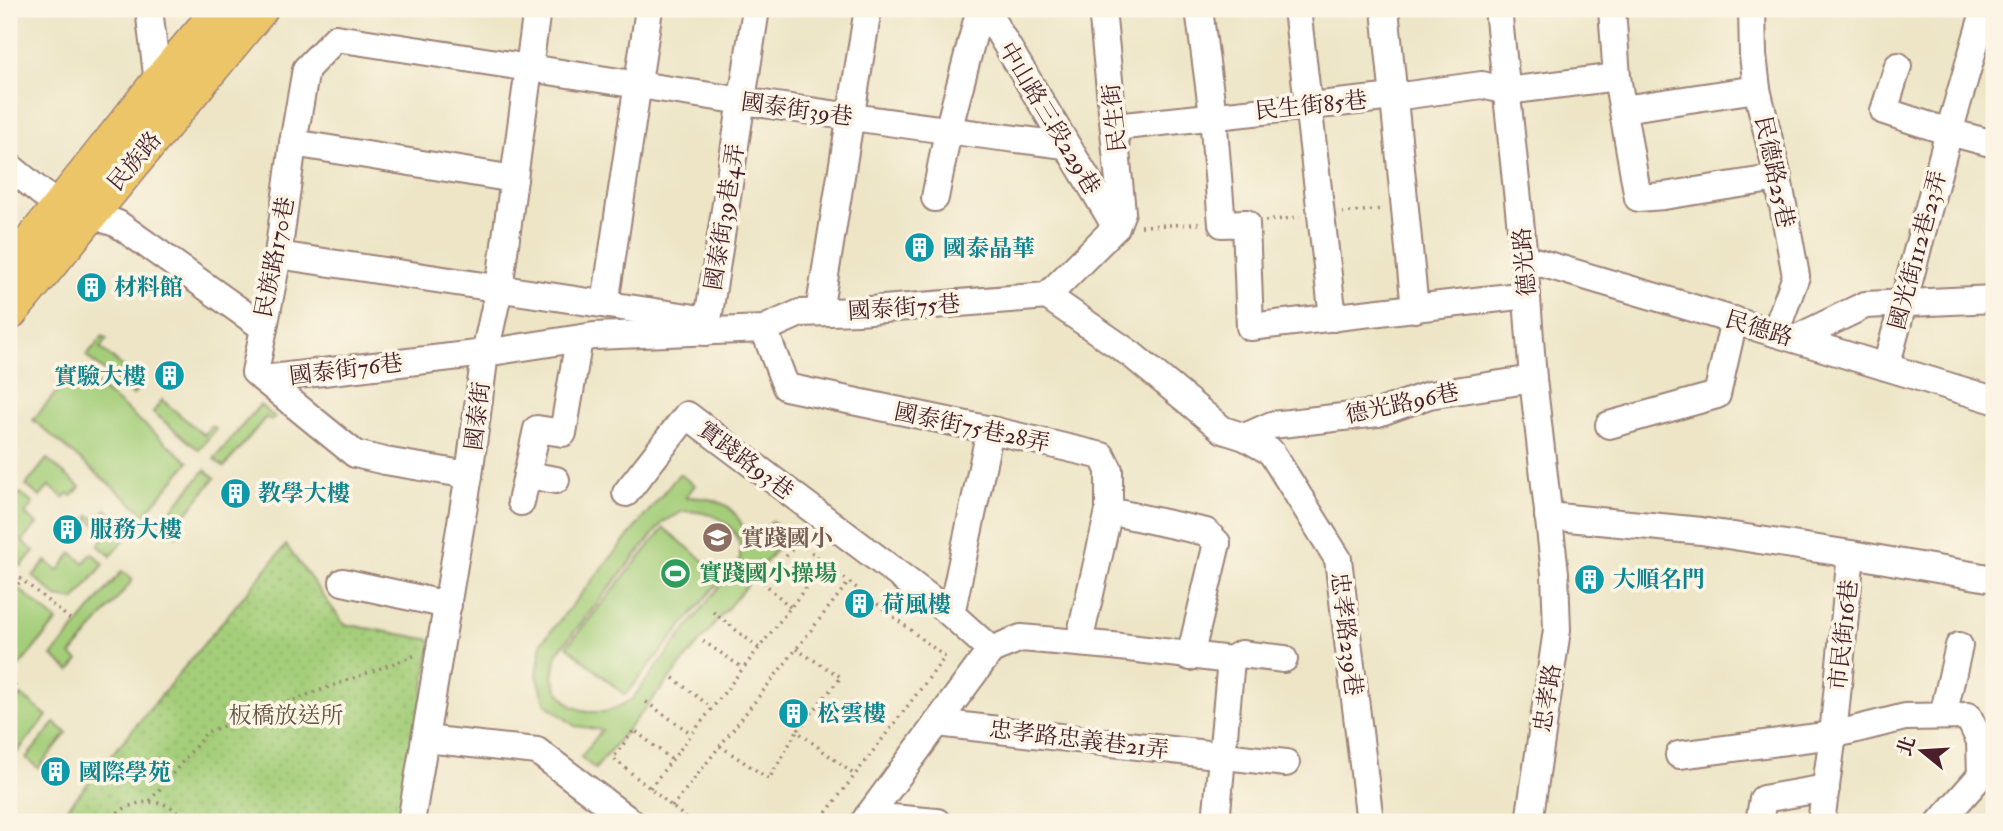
<svg xmlns="http://www.w3.org/2000/svg" width="2003" height="831" viewBox="0 0 2003 831" font-family="'IM FELL Double Pica','Noto Serif TC',serif">
<style>
.grass{fill:#a4ce79;stroke:#777652;stroke-width:2;fill-rule:evenodd}
.park{fill:url(#park-dots);stroke:#777652;stroke-width:2}
.lines{fill:none;stroke-linecap:round;stroke-linejoin:round}
.minor-casing{stroke:#9c8278;stroke-width:30}
.major-casing{stroke:#9c8278;stroke-width:38}
.path{stroke:#9c8278;stroke-width:3.5;stroke-dasharray:2 5;stroke-linecap:butt}
.minor{stroke:#fff;stroke-width:26}
.major{stroke:#edc569;stroke-width:35}
.labels{text-anchor:middle;stroke-width:7;stroke-linejoin:round;paint-order:stroke}
.street-label{font-size:23px;fill:#4a1f2b;stroke:#fcf5e5}
.culture-label{font-size:23px;font-weight:bold;fill:#0d838f;stroke:#fcf5e5;text-anchor:start}
.education-label{font-size:23px;font-weight:bold;fill:#785e54;stroke:#fcf5e5;text-anchor:start}
.leisure-label{font-size:23px;font-weight:bold;fill:#27864d;stroke:#fcf5e5;text-anchor:start}
.park-label{font-size:23px;fill:#655442;stroke:#fcf5e5}
</style>
<defs>
<pattern id="park-dots" width="8" height="8" patternUnits="userSpaceOnUse" patternTransform="scale(1.75)"><rect width="8" height="8" fill="#a4ce79"/><path d="M2 2h.1M6 6h.1" fill="none" stroke="#8fb069" stroke-width="1.8" stroke-linecap="round"/></pattern>
</defs>
<rect width="100%" height="100%" fill="#fcf5e5"/>
<filter id="ink" filterUnits="userSpaceOnUse"><feTurbulence type="fractalNoise" baseFrequency=".0143" numOctaves="2"/><feDisplacementMap in="SourceGraphic" scale="14" xChannelSelector="R" yChannelSelector="G"/><feConvolveMatrix kernelMatrix="1 2 1 2 8 2 1 2 1" color-interpolation-filters="sRGB"/></filter>
<filter id="wash" filterUnits="userSpaceOnUse"><feTurbulence type="fractalNoise" baseFrequency=".00686" numOctaves="4" result="noise"/><feDisplacementMap in="SourceGraphic" scale="28" xChannelSelector="R" yChannelSelector="G"/><feGaussianBlur stdDeviation="1.57" result="paint"/><feColorMatrix in="noise" values="0 0 0 0 0 0 0 0 0 0 0 0 0 0 0 0 0 1.4 0 .05"/><feComposite in="paint" operator="in"/></filter>
<g filter="url(#wash)">
<rect width="100%" height="100%" fill="#ede5c6"/>
<g class="grass">
<path d="M103,336L107,339L100,348L143,383L133,395L86,356Z"/>
<path d="M77,368L189,462L145,514L33,420Z"/>
<path d="M162,400L204,435L212,426L216,429L199,450L153,412Z"/>
<path d="M260,405L275,417L271,421L266,417L224,467L214,459Z"/>
<path d="M47,459L80,487L72,496L69,493L64,498L49,486L40,497L26,485Z"/>
<path d="M205,470L215,478L174,528L179,532L176,536L160,524Z"/>
<path d="M679,474L695,485L686,497C725,497 738,508 751,546L772,521L788,535L595,769L581,757L602,730L575,726L546,704L537,675L542,642ZM683,511C706,511 732,518 739,543C741,548 740,555 740,560L632,699L616,708L605,712H586L570,705L558,691L553,677L557,653L663,522Z"/>
<path d="M20,493L33,504L25,514L37,524L22,541L34,551L21,566L9,556V506Z"/>
<path d="M106,509L132,530L111,556L98,545L107,534L88,518L90,515L97,520Z"/>
<path d="M664,528L723,577L625,695L567,646Z"/>
<path d="M72,553L84,563L92,553L104,564L75,600L57,597L33,576L46,561L58,571Z"/>
<path d="M122,571L133,580L71,655L78,661L70,671L52,656Z"/>
<path d="M19,589L57,621L10,677L9,676C9,665 7,653 9,642C11,625 24,620 9,601Z"/>
<path d="M21,695L47,716L9,762V710Z"/>
<path d="M55,723L67,733L38,768L26,758Z"/>
</g>
<path class="park" d="M286,545L344,624L432,640L401,822H56Z"/>
</g>
<g filter="url(#ink)">
<g class="lines">
<defs>
<g id="minor">
<path d="M149,9L158,83"/>
<path d="M985,9L1116,227"/>
<path d="M1199,9L1213,116L1222,224L1246,223L1250,327L1527,295"/>
<path d="M1297,9L1333,318"/>
<path d="M1385,9L1415,309"/>
<path d="M1498,9L1524,258L1533,379L1555,573L1557,630L1529,822"/>
<path d="M1752,9L1753,55L1757,89L1778,178L1796,276L1775,333"/>
<path d="M1898,66L1884,111L1949,132L1994,144"/>
<path d="M1617,77L1638,198L1664,196L1778,178"/>
<path d="M1623,109L1757,89"/>
<path d="M1115,127L1394,97L1482,85L1507,91L1617,77L1612,9"/>
<path d="M293,143L514,179"/>
<path d="M9,166L60,208L90,214L118,224L264,328L278,255L293,143L306,69L336,38C579,75 821,116 1065,145"/>
<path d="M935,198L948,131L980,9"/>
<path d="M278,255L708,320"/>
<path d="M1524,258L1683,305L1994,400"/>
<path d="M1047,296L1132,355L1223,430L1245,437L1272,425L1378,413L1429,395L1533,379"/>
<path d="M605,304L649,9"/>
<path d="M819,312L868,9"/>
<path d="M264,328L255,372L263,379L485,353L594,336L764,329L800,313L858,311L1047,296L1116,227L1122,212L1102,9"/>
<path d="M764,329L786,387L1000,432L1102,456L1109,470V511L1079,642"/>
<path d="M705,332L708,320L756,9"/>
<path d="M1795,339L1865,305L1994,299"/>
<path d="M1886,367L1949,132L1985,9"/>
<path d="M263,379L355,454L385,461L469,475"/>
<path d="M1609,425L1717,395L1734,320"/>
<path d="M1245,437L1271,452L1338,559L1370,822"/>
<path d="M556,480L527,475L537,429L563,433L579,339"/>
<path d="M626,493L687,415L951,614L991,650L864,822"/>
<path d="M521,502L527,475"/>
<path d="M1109,511L1206,532L1217,543L1190,657"/>
<path d="M1548,516L1701,531L1851,554"/>
<path d="M343,582L448,605"/>
<path d="M951,614L990,430"/>
<path d="M991,650L1021,638L1112,646L1231,660"/>
<path d="M1231,660L1241,654L1284,659"/>
<path d="M1943,716L1959,646"/>
<path d="M937,723L1286,763"/>
<path d="M425,739L537,751L631,822"/>
<path d="M1679,755L1833,735L1905,717L1968,716L1980,741L1981,776"/>
<path d="M868,816L937,822"/>
<path d="M411,822L469,475L485,353L499,289L537,9"/>
<path d="M1216,822L1231,660"/>
<path d="M1759,822L1763,799L1826,788"/>
<path d="M1821,822L1833,735L1851,554L1994,579"/>
<path d="M1940,822L1991,764"/>
</g>
<g id="major">
<path d="M9,270L158,83L221,9"/>
<path d="M9,313L260,9"/>
</g>
</defs>
<use href="#minor" class="minor-casing"/>
<use href="#major" class="major-casing"/>
<g class="path">
<path d="M1342,213L1383,209"/>
<path d="M1265,221L1300,217"/>
<path d="M1141,226L1199,224"/>
<path d="M9,569L71,620"/>
<path d="M9,595L22,579"/>
<path d="M9,607L12,621L9,632"/>
<path d="M790,607L764,583L798,542L945,657L819,822"/>
<path d="M713,612L759,648"/>
<path d="M703,641L743,668"/>
<path d="M796,649L841,677L797,731"/>
<path d="M673,678L712,708"/>
<path d="M9,680L16,686"/>
<path d="M646,702L692,734"/>
<path d="M720,746L769,779L797,731L856,776"/>
<path d="M671,759L634,730L613,758L691,822"/>
<path d="M650,788L825,563"/>
<path d="M150,801L207,732L416,655"/>
<path d="M672,807L848,583"/>
<path d="M107,822C128,798 168,793 187,822"/>
</g>
<use href="#minor" class="minor"/>
<use href="#major" class="major"/>
</g>
</g>
<defs>
<symbol id="building-disc" viewBox="-11 -11 22 22"><circle r="9.5" fill="#0f9aa8" stroke="#fcf5e5"/><path d="M-4-6H4V6H1V3H-1V6H-4ZM-2.5-4.3h1.7v1.8h-1.7ZM.8-4.3h1.7v1.8H.8ZM-2.5-1h1.7V.8h-1.7ZM.8-1h1.7V.8H.8Z" fill="#fff"/></symbol>
<symbol id="school-disc" viewBox="-11 -11 22 22"><circle r="9.5" fill="#8d6e63" stroke="#fcf5e5"/><path d="M0-5L7-2L0 1L-7-2ZM-4 1L0 2.5L4 1V4Q0 6-4 4Z" fill="#fff"/></symbol>
<symbol id="stadium-disc" viewBox="-11 -11 22 22"><circle r="9.5" fill="#2e9e5b" stroke="#fcf5e5"/><path d="M0-5a6.5 5 0 1 0 0 10a6.5 5 0 1 0 0-10ZM-3.5-1.8h7v3.6h-7Z" fill="#fff"/></symbol>
</defs>
<g fill-rule="evenodd">
<use href="#building-disc" x="902" y="230" width="35" height="35"/>
<use href="#building-disc" x="74" y="270" width="35" height="35"/>
<use href="#building-disc" x="152" y="358" width="35" height="35"/>
<use href="#building-disc" x="218" y="476" width="35" height="35"/>
<use href="#building-disc" x="50" y="512" width="35" height="35"/>
<use href="#school-disc" x="700" y="520" width="35" height="35"/>
<use href="#stadium-disc" x="658" y="556" width="35" height="35"/>
<use href="#building-disc" x="1572" y="562" width="35" height="35"/>
<use href="#building-disc" x="842" y="586" width="35" height="35"/>
<use href="#building-disc" x="776" y="696" width="35" height="35"/>
<use href="#building-disc" x="38" y="754" width="35" height="35"/>
</g>
<g class="labels">
<g class="street-label">
<text transform="translate(1311 105) rotate(-6)" y="8">民生街85巷</text>
<text transform="translate(797 109) rotate(8)" y="8">國泰街39巷</text>
<text transform="translate(1050 118) rotate(59)" y="8">中山路三段229巷</text>
<text transform="translate(1114 118) rotate(-96)" y="8">民生街</text>
<text transform="translate(134 161) rotate(-50)" y="8">民族路</text>
<text transform="translate(1775 172) rotate(78)" y="8">民德路25巷</text>
<text transform="translate(724 217) rotate(-81)" y="8">國泰街39巷4弄</text>
<text transform="translate(1917 250) rotate(-75)" y="8">國光街112巷23弄</text>
<text transform="translate(274 257) rotate(-79)" y="8">民族路170巷</text>
<text transform="translate(1524 262) rotate(-95)" y="8">德光路</text>
<text transform="translate(904 307) rotate(-4)" y="8">國泰街75巷</text>
<text transform="translate(1759 328) rotate(17)" y="8">民德路</text>
<text transform="translate(346 369) rotate(-7)" y="8">國泰街76巷</text>
<text transform="translate(1402 403) rotate(-12)" y="8">德光路96巷</text>
<text transform="translate(477 416) rotate(-83)" y="8">國泰街</text>
<text transform="translate(972 427) rotate(12)" y="8">國泰街75巷28弄</text>
<text transform="translate(746 460) rotate(37)" y="8">實踐路93巷</text>
<text transform="translate(1347 634) rotate(83)" y="8">忠孝路239巷</text>
<text transform="translate(1843 635) rotate(-84)" y="8">市民街16巷</text>
<text transform="translate(1547 698) rotate(-81)" y="8">忠孝路</text>
<text transform="translate(1079 739) rotate(7)" y="8">忠孝路忠義巷21弄</text>
</g>
<g class="culture-label">
<text x="943" y="256">國泰晶華</text>
<text x="114" y="295">材料館</text>
<text x="146" y="384" text-anchor="end">實驗大樓</text>
<text x="258" y="501">教學大樓</text>
<text x="90" y="537">服務大樓</text>
<text x="1613" y="587">大順名門</text>
<text x="882" y="612">荷風樓</text>
<text x="817" y="721">松雲樓</text>
<text x="79" y="780">國際學苑</text>
</g>
<g class="education-label">
<text x="741" y="546">實踐國小</text>
</g>
<g class="leisure-label">
<text x="699" y="581">實踐國小操場</text>
</g>
<g class="park-label">
<text x="286" y="723">板橋放送所</text>
</g>
</g>
<rect width="2003" height="831" fill="none" stroke="#fcf5e5" stroke-width="35"/>
<g transform="translate(1922 751) rotate(288)" stroke="#fcf5e5" stroke-width="5" paint-order="stroke">
<path d="M0-5L12 26L0 18L-12 26Z" fill="#4a1f2b"/>
<text y="-10" font-size="19" font-weight="bold" text-anchor="middle" fill="#4a1f2b">北</text>
</g>
</svg>
